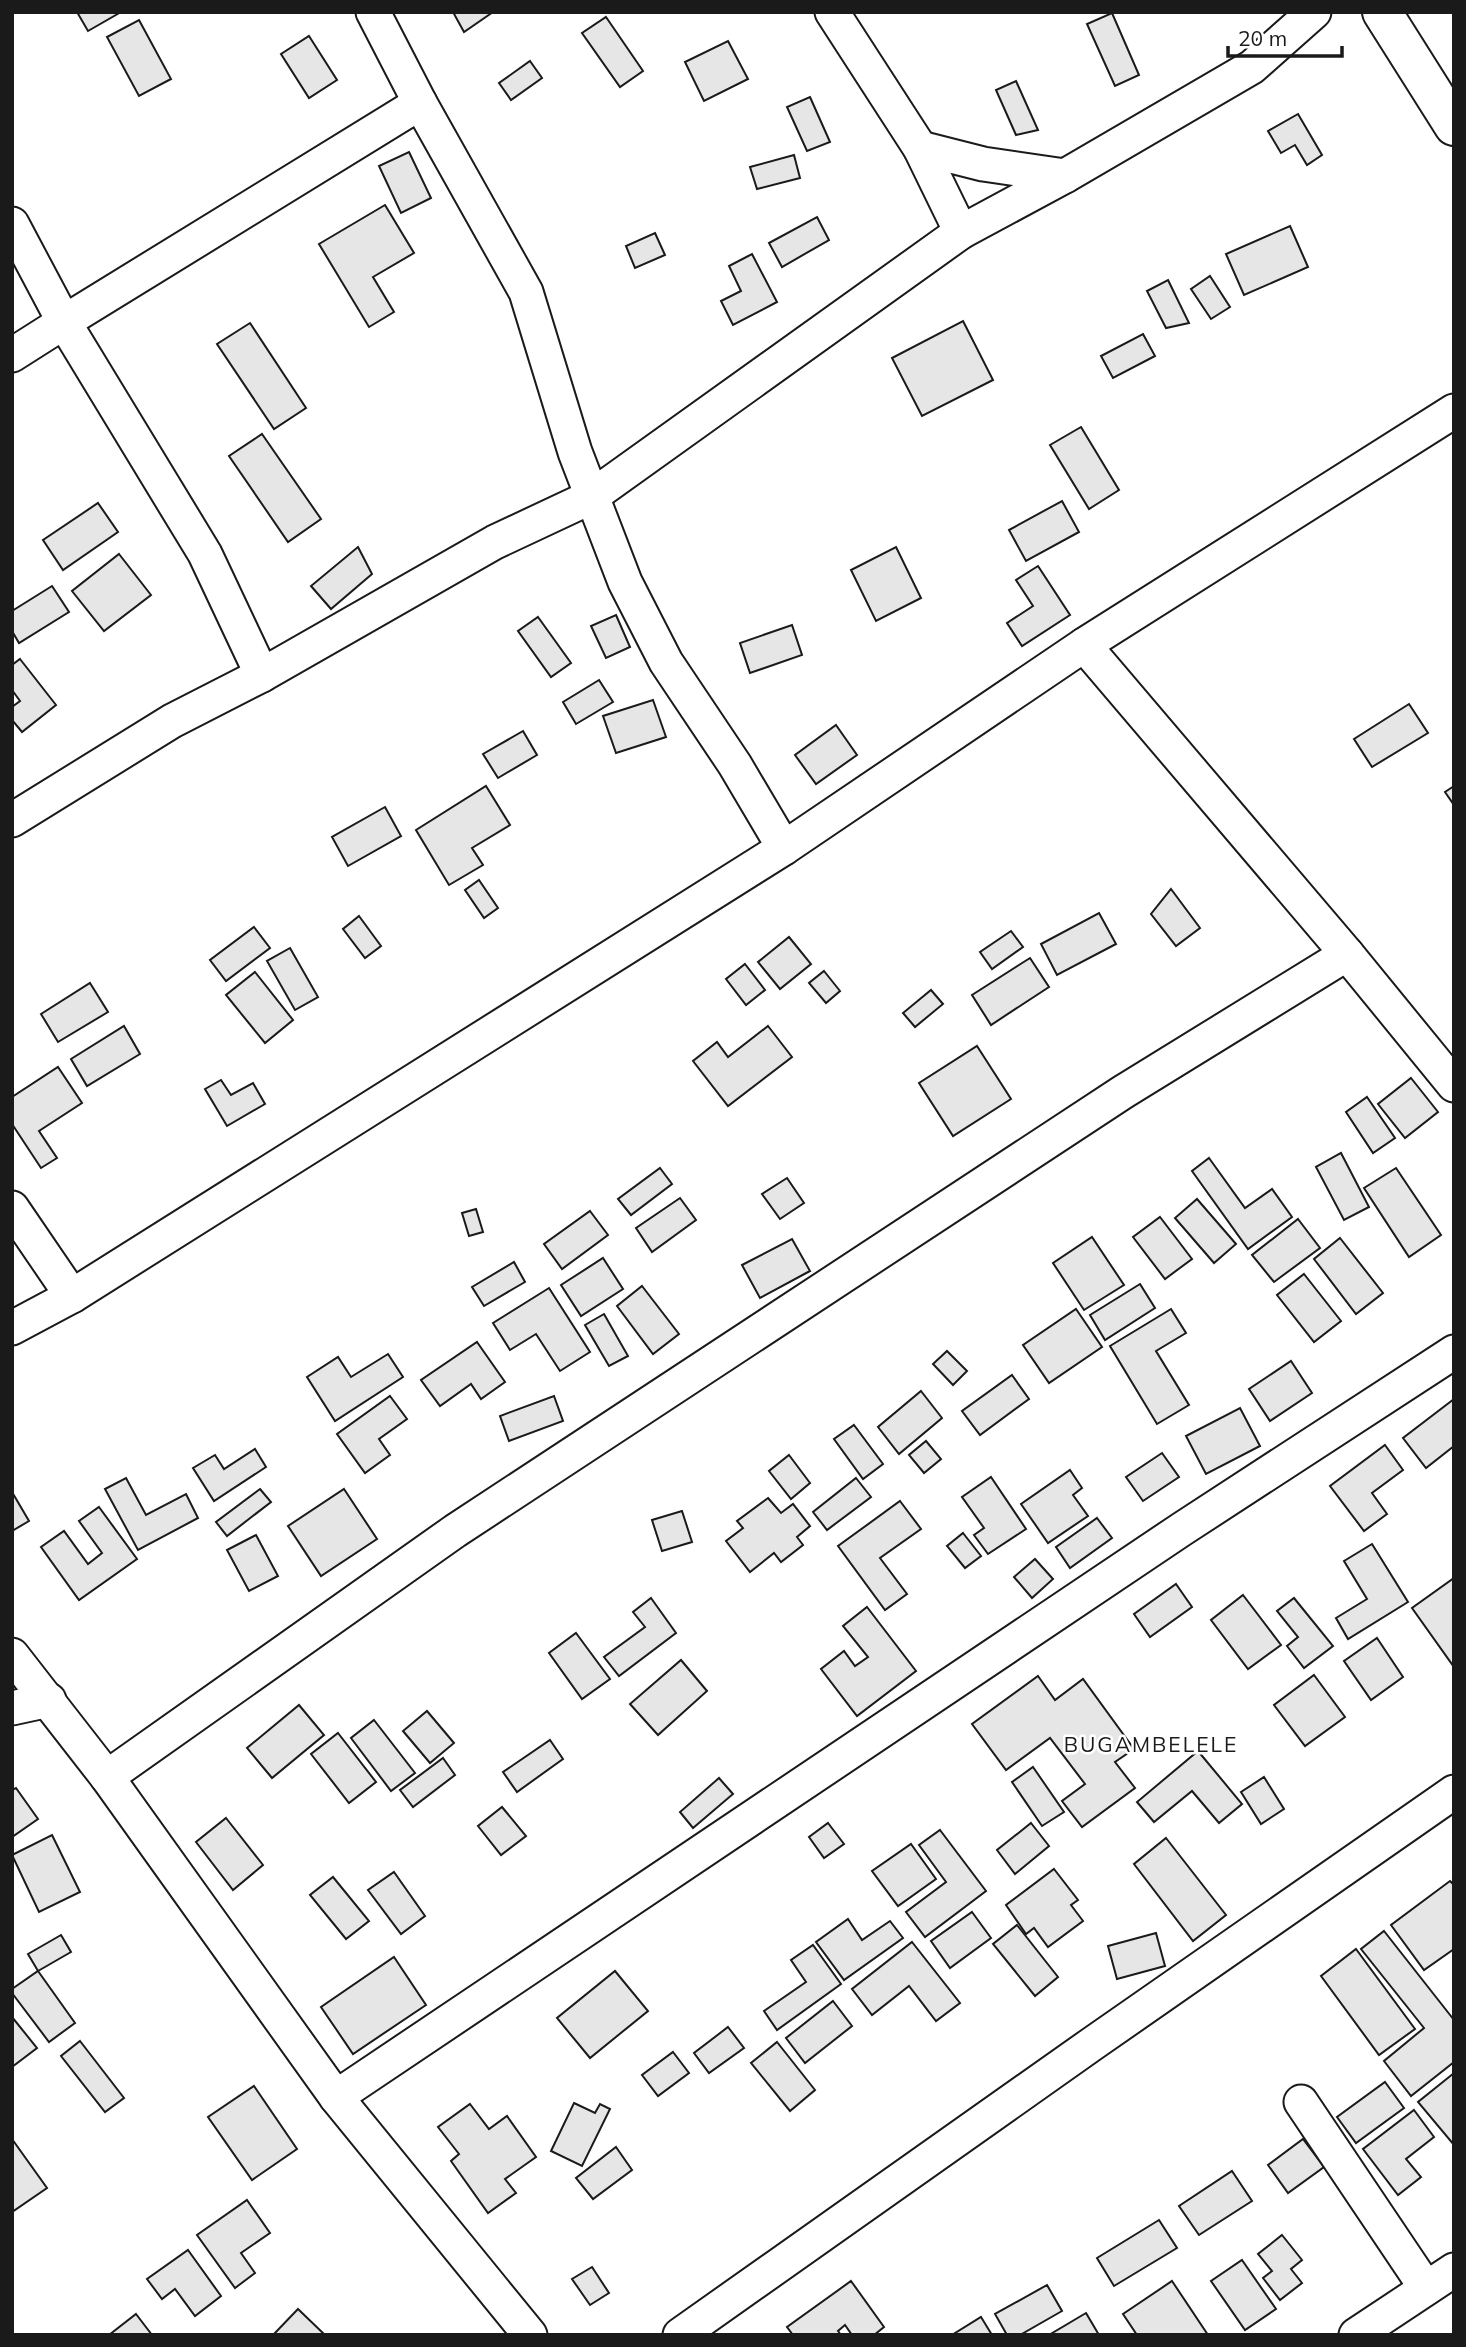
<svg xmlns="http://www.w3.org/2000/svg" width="1466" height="2347" viewBox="0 0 1466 2347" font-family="Mulish,sans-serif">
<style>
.building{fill:#e6e6e6;stroke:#1a1a1a;stroke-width:2}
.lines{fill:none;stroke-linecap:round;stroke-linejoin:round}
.street-casing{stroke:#1a1a1a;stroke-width:37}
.secondary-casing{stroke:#1a1a1a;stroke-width:42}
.street{stroke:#fff;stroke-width:33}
.secondary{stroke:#fff;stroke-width:38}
.labels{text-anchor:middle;stroke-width:5;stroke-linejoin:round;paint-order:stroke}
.quarter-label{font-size:21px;letter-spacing:2px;fill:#1a1a1a;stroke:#fff}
</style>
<rect width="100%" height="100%" fill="#fff"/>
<g class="building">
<path d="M77,12H121L88,31Z"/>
<path d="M453,12H493L464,32Z"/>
<path d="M1112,13L1139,75L1115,86L1087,24Z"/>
<path d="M606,17L643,71L620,87L582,33Z"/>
<path d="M139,20L171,79L139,96L107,37Z"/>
<path d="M309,36L337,80L309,98L281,54Z"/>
<path d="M728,41L748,79L704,101L685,62Z"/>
<path d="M530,61L542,78L511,100L499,83Z"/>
<path d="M1016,81L1038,130L1016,135L996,90Z"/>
<path d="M810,97L830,142L807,151L787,107Z"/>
<path d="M1298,114L1322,155L1307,165L1295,145L1281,153L1268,131Z"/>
<path d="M409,152L431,198L401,213L379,166Z"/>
<path d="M794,155L800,178L757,189L750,167Z"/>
<path d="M385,205L414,253L373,277L394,312L369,327L319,244Z"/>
<path d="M817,217L829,240L782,267L769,243Z"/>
<path d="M1290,226L1308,267L1244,295L1226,254Z"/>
<path d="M655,233L665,255L635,268L626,246Z"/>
<path d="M752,254L777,302L733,325L721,301L741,291L729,266Z"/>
<path d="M1210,276L1230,307L1211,319L1191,289Z"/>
<path d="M1168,280L1189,323L1166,328L1147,291Z"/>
<path d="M963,321L993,380L922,416L892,358Z"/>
<path d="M250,323L306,408L274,429L217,344Z"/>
<path d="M1143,334L1155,356L1113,378L1101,356Z"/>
<path d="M1081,427L1119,490L1089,509L1050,445Z"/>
<path d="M262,434L321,519L288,542L229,456Z"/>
<path d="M1062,501L1079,532L1026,561L1009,530Z"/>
<path d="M98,503L118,532L63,570L43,540Z"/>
<path d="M358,547L372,574L331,609L311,586Z"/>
<path d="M896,547L921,598L876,621L851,570Z"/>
<path d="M119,554L151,595L104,631L72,591Z"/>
<path d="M1038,566L1070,615L1022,646L1007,623L1033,606L1016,580Z"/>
<path d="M52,586L69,612L19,643L12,631V611Z"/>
<path d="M616,615L630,647L606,658L591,626Z"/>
<path d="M538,617L571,663L551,677L518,631Z"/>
<path d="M792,625L802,655L750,673L740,643Z"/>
<path d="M20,659L56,705L22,732L12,720V707L20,701L12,690V665Z"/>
<path d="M599,680L613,702L576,724L563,702Z"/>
<path d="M653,700L666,737L616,753L603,716Z"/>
<path d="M1409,704L1428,733L1372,767L1354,739Z"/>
<path d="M836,725L857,755L816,784L795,755Z"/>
<path d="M523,731L537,755L498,778L483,754Z"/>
<path d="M486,786L510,825L472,848L483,865L449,885L416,830Z"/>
<path d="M1454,786V805L1445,792Z"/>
<path d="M385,807L401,836L348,866L332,837Z"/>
<path d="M479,880L498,908L484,918L465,890Z"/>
<path d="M1171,889L1200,928L1176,946L1151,914Z"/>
<path d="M1099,913L1116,944L1057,975L1041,944Z"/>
<path d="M359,916L381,946L365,958L343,929Z"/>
<path d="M254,927L270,948L226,981L210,960Z"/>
<path d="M1011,931L1023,947L992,969L980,952Z"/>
<path d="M789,937L811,964L780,989L758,962Z"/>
<path d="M290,948L318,997L295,1010L267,961Z"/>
<path d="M1030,958L1049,987L991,1025L972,995Z"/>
<path d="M745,964L765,990L746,1005L726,979Z"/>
<path d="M824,971L840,991L826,1003L809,983Z"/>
<path d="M255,972L293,1020L265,1043L226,995Z"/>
<path d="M90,983L108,1012L58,1042L41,1014Z"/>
<path d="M931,990L943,1004L915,1027L903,1013Z"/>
<path d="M124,1026L140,1054L87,1086L71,1059Z"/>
<path d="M768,1026L792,1057L728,1106L693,1061L717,1042L728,1057Z"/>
<path d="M977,1046L1011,1099L953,1136L919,1083Z"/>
<path d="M58,1067L82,1103L39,1131L57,1158L41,1168L12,1124V1097Z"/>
<path d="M1411,1078L1438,1112L1405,1138L1378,1104Z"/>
<path d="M221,1080L231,1095L253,1083L265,1104L227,1126L205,1089Z"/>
<path d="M1367,1097L1395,1138L1373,1153L1346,1112Z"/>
<path d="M1341,1153L1369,1207L1344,1220L1316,1167Z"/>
<path d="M1209,1158L1245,1208L1272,1189L1292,1217L1248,1249L1192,1171Z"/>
<path d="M660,1168L672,1184L631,1215L618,1199Z"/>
<path d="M1396,1168L1441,1235L1409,1257L1364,1188Z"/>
<path d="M787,1178L804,1203L780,1219L762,1194Z"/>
<path d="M680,1198L696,1220L652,1252L636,1228Z"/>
<path d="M1197,1199L1236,1244L1214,1263L1175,1218Z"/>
<path d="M476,1209L483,1232L469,1236L462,1213Z"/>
<path d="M590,1211L608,1235L562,1269L544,1244Z"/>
<path d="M1160,1217L1192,1259L1165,1279L1133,1237Z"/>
<path d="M1298,1219L1320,1248L1274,1282L1252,1255Z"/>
<path d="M1092,1237L1124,1285L1084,1310L1053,1263Z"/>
<path d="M1340,1238L1383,1293L1356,1314L1314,1259Z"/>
<path d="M792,1239L810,1271L760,1298L742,1265Z"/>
<path d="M603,1258L623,1289L581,1316L561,1285Z"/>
<path d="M514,1262L525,1282L484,1306L472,1287Z"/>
<path d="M1304,1274L1341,1321L1314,1342L1277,1295Z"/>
<path d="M1140,1284L1155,1308L1105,1340L1090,1315Z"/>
<path d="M642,1286L679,1334L653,1354L617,1306Z"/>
<path d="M549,1288L590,1352L560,1371L536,1334L510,1350L493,1323Z"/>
<path d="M1076,1309L1102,1347L1049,1383L1023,1345Z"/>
<path d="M1171,1309L1186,1333L1156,1351L1189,1405L1157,1424L1110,1346Z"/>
<path d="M604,1314L628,1356L609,1366L585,1325Z"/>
<path d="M477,1342L505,1382L481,1399L471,1384L440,1406L421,1380Z"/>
<path d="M947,1351L967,1371L953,1385L933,1364Z"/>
<path d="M388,1354L403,1377L335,1421L307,1377L338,1357L351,1377Z"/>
<path d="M1291,1361L1312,1393L1270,1421L1249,1389Z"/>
<path d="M1012,1375L1029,1399L980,1435L962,1411Z"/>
<path d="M921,1391L942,1418L899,1454L878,1427Z"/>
<path d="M390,1396L407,1419L379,1439L390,1455L365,1473L337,1434Z"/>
<path d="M554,1396L563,1421L509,1441L500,1416Z"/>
<path d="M1454,1399V1446L1426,1468L1403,1438Z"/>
<path d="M1240,1408L1260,1446L1206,1474L1186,1436Z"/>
<path d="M854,1425L883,1464L863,1479L834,1439Z"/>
<path d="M926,1441L941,1459L924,1473L909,1455Z"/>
<path d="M1385,1445L1403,1470L1372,1493L1387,1514L1364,1531L1330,1486Z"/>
<path d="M255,1449L266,1467L214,1501L193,1468L215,1455L224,1469Z"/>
<path d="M1162,1453L1179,1477L1143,1501L1126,1477Z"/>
<path d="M789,1455L810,1483L791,1499L769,1471Z"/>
<path d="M1070,1470L1082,1488L1073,1495L1088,1516L1048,1543L1021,1504Z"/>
<path d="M991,1477L1026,1529L988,1554L974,1535L984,1528L962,1497Z"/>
<path d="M126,1478L146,1515L186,1494L198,1518L138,1550L105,1489Z"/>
<path d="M856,1478L871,1497L827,1530L813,1512Z"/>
<path d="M260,1489L271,1502L227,1536L216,1522Z"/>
<path d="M344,1489L377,1539L321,1576L288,1526Z"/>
<path d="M12,1492L29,1521L12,1531Z"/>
<path d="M768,1498L781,1513L793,1504L810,1526L797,1537L803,1545L781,1562L774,1553L750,1572L726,1541L743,1528L737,1521Z"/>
<path d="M900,1501L921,1529L880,1558L907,1594L885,1610L838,1546Z"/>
<path d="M99,1507L137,1559L79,1600L41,1547L64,1531L88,1564L102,1553L79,1521Z"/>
<path d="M682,1511L692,1542L662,1551L652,1520Z"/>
<path d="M1097,1518L1112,1538L1070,1568L1056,1547Z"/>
<path d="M963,1533L981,1556L965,1568L947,1546Z"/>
<path d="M256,1535L278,1576L249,1591L227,1550Z"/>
<path d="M1372,1544L1408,1602L1348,1639L1336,1618L1367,1599L1344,1561Z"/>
<path d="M1035,1559L1053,1579L1032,1598L1014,1577Z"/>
<path d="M1454,1578V1667L1412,1608Z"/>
<path d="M1176,1584L1192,1607L1150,1637L1134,1614Z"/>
<path d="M1243,1595L1281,1645L1248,1669L1211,1620Z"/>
<path d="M651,1598L676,1633L619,1676L604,1657L645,1627L633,1612Z"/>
<path d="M1294,1598L1333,1646L1304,1668L1287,1646L1298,1637L1277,1611Z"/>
<path d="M867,1607L916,1671L857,1716L821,1669L844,1651L855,1666L868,1657L843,1626Z"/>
<path d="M576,1633L610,1679L582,1699L549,1653Z"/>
<path d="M1377,1638L1403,1677L1371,1700L1344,1661Z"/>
<path d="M681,1660L707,1691L658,1735L630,1704Z"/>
<path d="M1314,1675L1345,1717L1305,1746L1274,1705Z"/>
<path d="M1038,1676L1055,1700L1083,1679L1134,1749L1115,1762L1135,1788L1082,1827L1062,1801L1085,1784L1050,1738L1006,1770L972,1724Z"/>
<path d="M299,1705L324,1735L272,1778L247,1748Z"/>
<path d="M427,1711L454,1743L430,1763L403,1731Z"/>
<path d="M374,1720L415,1773L391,1791L351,1738Z"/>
<path d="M338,1733L376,1782L349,1803L311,1754Z"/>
<path d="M550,1740L563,1759L517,1792L503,1772Z"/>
<path d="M1198,1751L1242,1804L1219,1823L1192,1791L1154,1822L1137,1802Z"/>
<path d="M443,1758L455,1775L413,1807L400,1790Z"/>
<path d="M1033,1767L1064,1812L1042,1826L1012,1782Z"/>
<path d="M1264,1777L1284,1809L1261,1824L1241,1792Z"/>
<path d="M719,1778L733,1794L693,1828L680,1812Z"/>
<path d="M16,1788L38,1819L12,1837V1790Z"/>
<path d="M502,1807L526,1836L501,1855L478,1826Z"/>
<path d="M226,1818L263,1865L233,1890L196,1842Z"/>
<path d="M828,1823L844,1844L824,1858L809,1837Z"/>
<path d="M1031,1823L1049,1846L1015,1874L997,1850Z"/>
<path d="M940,1830L986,1891L925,1937L906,1912L946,1882L919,1845Z"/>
<path d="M52,1835L80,1892L39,1912L12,1855Z"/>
<path d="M1166,1838L1226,1915L1193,1941L1134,1864Z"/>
<path d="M911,1844L936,1879L898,1906L872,1871Z"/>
<path d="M1054,1869L1078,1900L1071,1905L1083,1921L1048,1947L1034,1928L1026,1934L1006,1905Z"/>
<path d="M394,1872L425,1916L401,1934L368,1890Z"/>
<path d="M333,1877L369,1921L346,1939L310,1895Z"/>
<path d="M1450,1881L1454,1885V1949L1424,1970L1391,1925Z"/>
<path d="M972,1912L991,1938L950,1968L931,1941Z"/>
<path d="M848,1919L862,1940L890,1921L903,1938L844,1980L816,1942Z"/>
<path d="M1017,1925L1058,1977L1035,1996L993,1944Z"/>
<path d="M1384,1931L1454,2020V2062L1411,2096L1384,2061L1424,2028L1361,1949Z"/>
<path d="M1156,1933L1165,1966L1117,1979L1108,1946Z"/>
<path d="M61,1935L71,1952L38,1971L28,1954Z"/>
<path d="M912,1942L960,2003L936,2021L909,1986L872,2015L852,1989Z"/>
<path d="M813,1945L841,1984L777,2030L764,2011L806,1982L791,1960Z"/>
<path d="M1356,1949L1415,2029L1379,2055L1321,1976Z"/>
<path d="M394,1957L426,2005L353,2054L321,2007Z"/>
<path d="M38,1971L75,2023L49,2042L12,1993V1989Z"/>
<path d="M615,1971L648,2011L590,2058L557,2018Z"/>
<path d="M833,2001L852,2026L805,2063L786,2038Z"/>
<path d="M12,2017L37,2048L12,2067Z"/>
<path d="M728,2027L744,2048L709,2073L694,2053Z"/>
<path d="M80,2041L124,2098L105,2112L61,2056Z"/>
<path d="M777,2042L815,2090L790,2111L751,2063Z"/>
<path d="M673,2052L689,2073L658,2096L642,2075Z"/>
<path d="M1454,2073V2145L1418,2102Z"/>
<path d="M1385,2082L1404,2108L1356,2143L1337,2117Z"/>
<path d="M254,2086L297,2149L252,2180L208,2117Z"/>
<path d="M574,2103L595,2113L600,2104L610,2109L582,2166L551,2151Z"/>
<path d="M470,2104L489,2129L507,2116L536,2157L505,2179L516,2193L488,2213L451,2161L459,2154L438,2127Z"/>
<path d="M1414,2110L1434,2137L1406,2159L1421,2177L1398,2195L1363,2149Z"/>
<path d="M12,2139L47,2188L12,2212Z"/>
<path d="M1303,2139L1324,2167L1288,2193L1268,2165Z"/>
<path d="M616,2147L632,2170L593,2199L576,2178Z"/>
<path d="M1232,2171L1252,2201L1199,2235L1179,2206Z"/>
<path d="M247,2200L270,2233L241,2253L255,2273L235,2288L197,2235Z"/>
<path d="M1159,2220L1177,2248L1114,2286L1097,2258Z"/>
<path d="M1282,2235L1302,2260L1291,2269L1302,2283L1280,2300L1263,2278L1272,2271L1258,2254Z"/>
<path d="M188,2250L221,2296L195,2316L175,2289L162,2299L147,2279Z"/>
<path d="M1242,2260L1276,2309L1245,2330L1211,2281Z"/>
<path d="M592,2267L609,2293L590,2305L572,2279Z"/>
<path d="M851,2281L884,2327L874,2335H852L845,2325L838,2331L841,2335H793L787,2327Z"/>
<path d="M1172,2281L1208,2335H1137L1123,2314Z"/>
<path d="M1047,2285L1062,2311L1020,2335H1007L995,2314Z"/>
<path d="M298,2309L325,2335H273Z"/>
<path d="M1086,2313L1099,2335H1049Z"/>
<path d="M136,2314L152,2335H109Z"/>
<path d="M981,2317L992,2335H952Z"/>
</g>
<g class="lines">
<defs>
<g id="street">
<path d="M373,12L420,103"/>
<path d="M832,12L920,148L961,232"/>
<path d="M920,148L983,164L1065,176"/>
<path d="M12,224L64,322L420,103L526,292L575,452L625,582L666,662L735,765L784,848"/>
<path d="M12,355L64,322L205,554L262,675"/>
<path d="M1084,645L1347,954L1454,1085"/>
<path d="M12,820L172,721L262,675L495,542L591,497L961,232L1065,176L1252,67L1314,12"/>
<path d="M12,1208L72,1296"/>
<path d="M12,1328L72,1296L784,848L1084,645L1454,411"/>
<path d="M12,1655L107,1777L336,2097L530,2335"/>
<path d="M12,1708L49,1700"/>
<path d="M107,1777L455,1531L1123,1092L1347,954"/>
<path d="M336,2097L1182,1529L1454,1352"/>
<path d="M1301,2102L1426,2288"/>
<path d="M680,2335L1092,2044L1454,1792"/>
<path d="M1356,2335L1454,2270"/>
</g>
<path id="secondary" d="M1382,12L1454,126"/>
</defs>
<use href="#street" class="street-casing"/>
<use href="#secondary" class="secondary-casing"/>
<use href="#street" class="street"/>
<use href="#secondary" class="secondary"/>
</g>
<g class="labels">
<g class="quarter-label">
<text x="1151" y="1752">BUGAMBELELE</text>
</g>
</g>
<rect width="1466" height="2347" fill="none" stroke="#1a1a1a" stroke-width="28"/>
<path d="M1228 46v10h114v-10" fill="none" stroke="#1a1a1a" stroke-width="3.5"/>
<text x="1238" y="46" font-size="21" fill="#1a1a1a" stroke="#ffffff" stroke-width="5" paint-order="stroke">20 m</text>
</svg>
